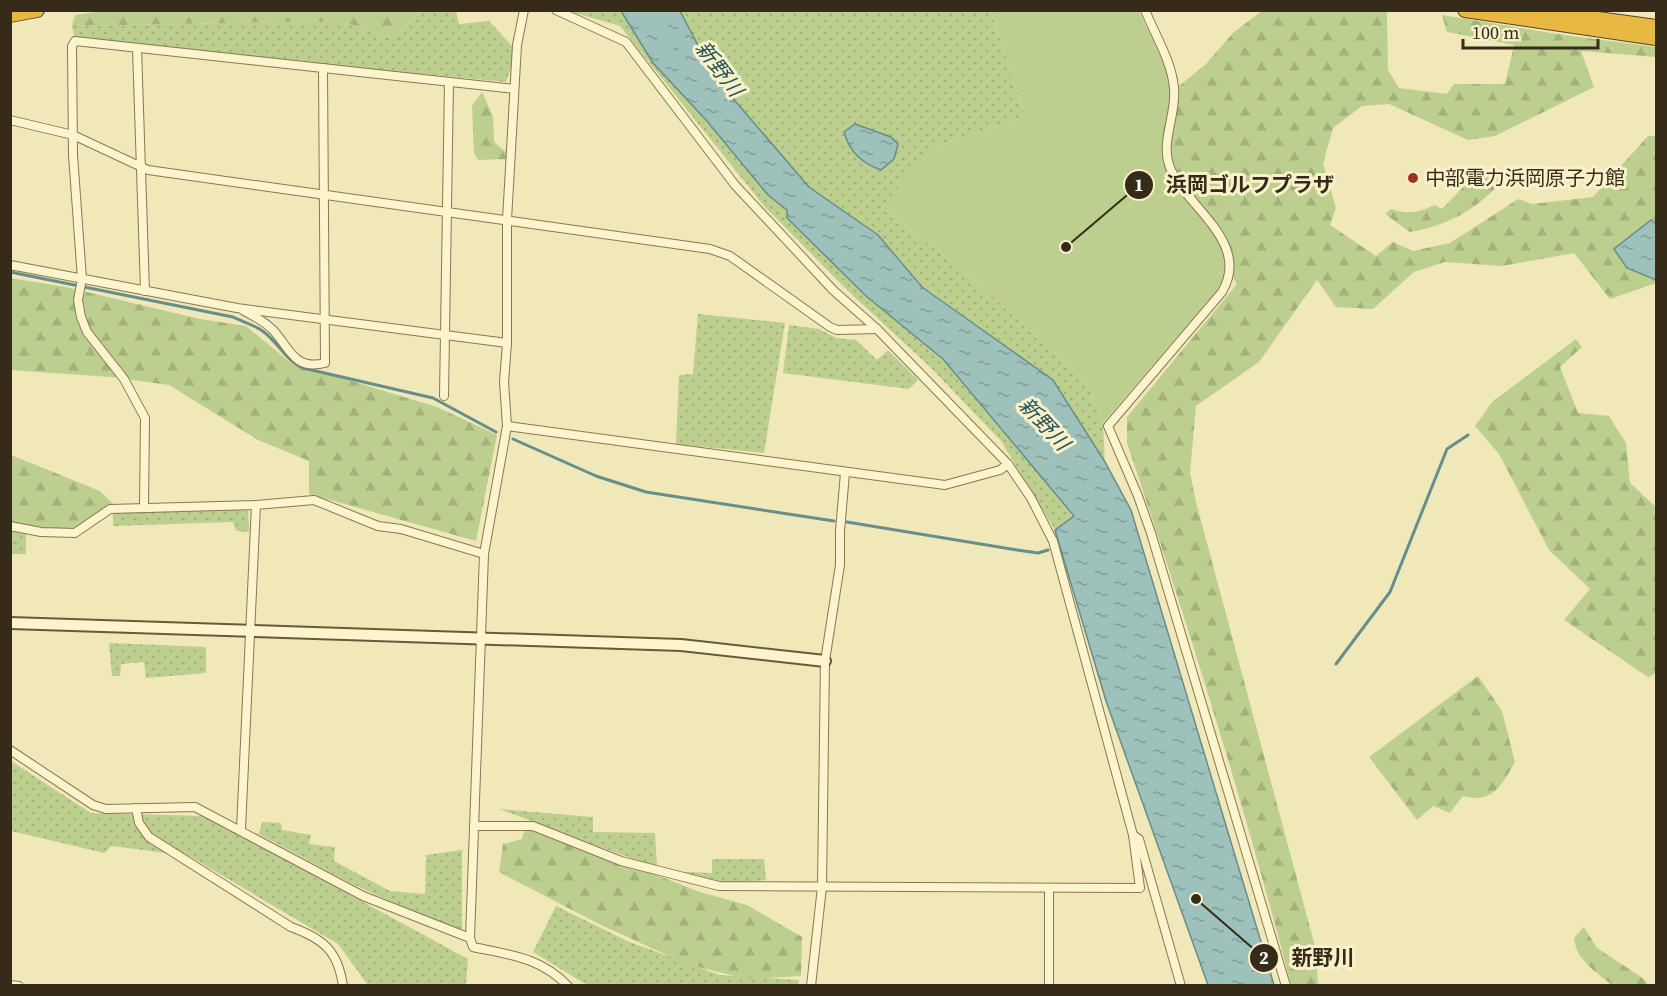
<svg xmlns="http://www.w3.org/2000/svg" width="1667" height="996" viewBox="0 0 1667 996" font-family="'Source Serif 4','Noto Sans JP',serif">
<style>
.green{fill:url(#green-dots)}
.forest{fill:url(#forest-firs)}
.pitch{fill:#bdcf8e}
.water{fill:url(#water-ripples);stroke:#668e8a;stroke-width:1.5}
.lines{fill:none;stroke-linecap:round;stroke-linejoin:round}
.stream{stroke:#668e8a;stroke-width:3}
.river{stroke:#9fc1bc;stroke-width:16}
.street-casing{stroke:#887753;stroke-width:10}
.secondary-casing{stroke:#6a5837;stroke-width:14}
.highway-casing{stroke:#554428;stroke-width:16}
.street{stroke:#fbf4cd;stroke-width:8}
.secondary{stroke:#fbf4cd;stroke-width:10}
.highway{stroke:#e9b842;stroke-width:14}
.poi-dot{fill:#9b311f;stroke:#f8f1ca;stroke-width:2}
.labels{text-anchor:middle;stroke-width:6;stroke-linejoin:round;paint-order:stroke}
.poi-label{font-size:20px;fill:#362b19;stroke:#f8f1ca;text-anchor:start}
.water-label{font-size:21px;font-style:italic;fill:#275357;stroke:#f8f1ca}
.leader{fill:none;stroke:#362b19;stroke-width:2}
.callout-dot{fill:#362b19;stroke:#f8f1ca;stroke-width:2}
.mark-label{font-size:18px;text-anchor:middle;font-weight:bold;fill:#fff}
.callout-label{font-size:21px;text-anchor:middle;font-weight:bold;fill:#362b19;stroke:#f8f1ca;stroke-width:6;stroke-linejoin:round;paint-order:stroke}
</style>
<defs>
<pattern id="green-dots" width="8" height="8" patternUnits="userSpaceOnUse" patternTransform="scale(1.5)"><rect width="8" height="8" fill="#bdcf8e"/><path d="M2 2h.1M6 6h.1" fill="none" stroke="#a3b27a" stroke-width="1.8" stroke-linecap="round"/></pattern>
<pattern id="forest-firs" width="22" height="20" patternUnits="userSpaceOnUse" patternTransform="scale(1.5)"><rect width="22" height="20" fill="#bdcf8e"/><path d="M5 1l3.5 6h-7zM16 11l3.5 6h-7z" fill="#a3b27a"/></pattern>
<pattern id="water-ripples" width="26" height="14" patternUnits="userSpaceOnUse" patternTransform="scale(1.5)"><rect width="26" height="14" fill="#9fc1bc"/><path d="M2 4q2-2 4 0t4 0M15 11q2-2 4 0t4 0" fill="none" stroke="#829d98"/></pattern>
</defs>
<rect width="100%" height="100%" fill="#f1e8ba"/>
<g class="green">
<path d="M421,11H456L459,24L489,21L512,46V66L506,82L75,41L72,26L341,21L393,39Z"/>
<path d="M568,11H621L653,63L706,120L768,194L787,210V218L866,296L943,359L1074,517L1055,530L1001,441L929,366L847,290L764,206L620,26Z"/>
<path d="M642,11H658L675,39Z"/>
<path d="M680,11H991L1025,117L934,147L882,207L973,279L1086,381L1103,423L1105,462L1053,380L922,286L878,235L809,187L730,95L700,49Z"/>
<path d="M698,314L785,323L764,453L676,444L679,375L693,374Z"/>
<path d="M789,325L819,329L836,338L856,340L877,360L888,350L918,380L909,389L783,373Z"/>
<path d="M248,507L249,532L236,531L233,522L113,526V510Z"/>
<path d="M11,531L26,534V554H11Z"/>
<path d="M109,643L206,647V673L146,678L144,662L121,664L120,676H112Z"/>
<path d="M11,761L91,813L205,816L468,959L466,985H368L338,944L189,856L112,846L104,853L11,831Z"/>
<path d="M499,809L593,817V832L655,833L657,868Z"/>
<path d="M262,822L281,823L282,830L311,835L309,844L335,847L334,861L390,891L425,894L426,855L462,850V930L457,931L350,883L259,834Z"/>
<path d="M712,859H764L766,880L725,883L662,871L712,873Z"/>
<path d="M556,906L627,941L720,975L799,980L798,985H587L533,952Z"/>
</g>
<g class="forest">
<path d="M1263,10L1387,12L1388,70L1399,88L1447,94L1454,84H1505L1514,45L1447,32L1442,15L1564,35L1656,47V57L1581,51L1594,87L1495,136L1468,140L1389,104L1362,106L1333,128L1323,163L1336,208L1330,225L1376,256L1393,242L1413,251L1450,243L1518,199L1532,204L1593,197L1648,136H1656V283L1610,299L1574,253L1502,266L1445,262L1414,272L1373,309L1336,307L1317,280L1259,362L1196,406L1190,473L1196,502L1316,950L1318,985H1291C1244,803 1187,622 1127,443V417L1237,284L1227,270L1220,243L1166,168L1160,145L1170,85L1179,86L1205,65L1233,33Z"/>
<path d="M102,11V10L421,11L393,39L341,21L72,26L75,15Z"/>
<path d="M482,92L493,116L494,142L506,152L507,159L478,160L474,153L472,106Z"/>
<path d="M1498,175L1503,180C1478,209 1447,226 1410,232L1385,214L1391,209C1409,215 1419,212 1435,205L1442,209L1469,181Z"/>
<path d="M10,278L66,287L200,319L246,326L290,362L437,407L497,435L476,541L309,494V461L258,440L169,385L110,377L11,370Z"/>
<path d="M1576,339L1582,347L1560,367L1578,413L1609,416L1626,443L1630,483L1656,507V673L1648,677L1564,620L1590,589L1549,550L1499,454L1475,426L1492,402Z"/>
<path d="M11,455L100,491L115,506L94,520L67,532L11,523Z"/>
<path d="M1478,676L1502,711L1515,762C1502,785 1493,804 1463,796L1450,813L1433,806L1417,820L1369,757Z"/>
<path d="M525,829L545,831L700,892L747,905L802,937L801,976L747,979L686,964L599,924L499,872L503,844L522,839Z"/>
<path d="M1584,927L1597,948L1644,979L1648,985H1612C1596,972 1576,960 1574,938Z"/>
</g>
<path class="pitch" d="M991,11H1139C1146,27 1170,72 1170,87C1171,114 1153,141 1166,168C1184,205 1235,236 1224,282L1103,423L1086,381L973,279L882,207L934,147L1025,117Z"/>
<g class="water">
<path d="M621,11H642L673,38L658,11H680L700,49L730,95L809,187L878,235L922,287L1053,380L1105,462L1131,510L1274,985H1208L1106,701L1055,530L1074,516L943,359L866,296L787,218V210L768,195L706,120L653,63Z"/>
<path d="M855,124L891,137L898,144L894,159L881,170C862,163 850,153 844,132Z"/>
<path d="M1651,220L1656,224V280L1627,268L1614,249Z"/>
</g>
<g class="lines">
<g class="stream">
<path d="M10,272L233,317C243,322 255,325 264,332C279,344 286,360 303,368L433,398L496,432"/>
<path d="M513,439L596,476L646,492L834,521"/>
<path d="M847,522L1017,550L1038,553L1048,550"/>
<path d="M1336,664L1390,592L1447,449L1468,435"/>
</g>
<path class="river" d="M649,10L669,42"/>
<defs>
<g id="street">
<path d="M524,10L517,45L507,220V343L504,382L507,426L484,554L470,938L473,947C510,955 540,957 568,986"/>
<path d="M556,10L626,42L735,185L833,290L877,329L1008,464L1031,498L1053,541L1133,835L1139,839L1181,986"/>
<path d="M1145,10C1155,35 1172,62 1174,88C1177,117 1157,146 1173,174C1193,211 1250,245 1222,292L1108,426L1138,496L1151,533L1286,986"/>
<path d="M137,48L145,291"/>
<path d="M10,120L73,135L148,170L710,249L730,256L830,327L837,330L877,329"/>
<path d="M10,265L237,308L507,343"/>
<path d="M244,311C254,316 265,322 273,330C289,347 294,371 325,363L323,68"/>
<path d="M444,396L449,82"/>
<path d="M507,426L945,485L1000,470L1008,464"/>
<path d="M144,507L145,418L124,379L87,332L81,317L78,300L82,279L73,155L72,46L75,41L514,89"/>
<path d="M10,526L41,532L75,533L110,509L256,505L314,500L378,526L401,529L484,554"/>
<path d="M10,750L93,805L106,809L195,807L363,896L470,938"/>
<path d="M136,808L139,823L149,837L291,927C324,939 338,951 343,986"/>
<path d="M474,826H533L621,861L719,886L1140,888L1133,835"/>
<path d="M241,829L256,505"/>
<path d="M1049,889V986"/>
<path d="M10,985L19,986"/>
<path d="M811,986L822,887L825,661L840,565V531L845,473"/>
</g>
<path id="secondary" d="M10,623L681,645L825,661"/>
<g id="highway">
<path d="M1465,10L1656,38"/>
<path d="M1532,10L1656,27"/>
<path d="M10,15L37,10"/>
</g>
</defs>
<use href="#street" class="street-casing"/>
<use href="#secondary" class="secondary-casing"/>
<use href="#highway" class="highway-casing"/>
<use href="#street" class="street"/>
<use href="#secondary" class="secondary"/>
<use href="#highway" class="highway"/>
</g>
<circle class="poi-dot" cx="1413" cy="178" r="6"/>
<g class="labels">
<g class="poi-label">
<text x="1425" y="185">中部電力浜岡原子力館</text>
</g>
<g class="water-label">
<text transform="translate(719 69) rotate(53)" y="7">新野川</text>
<text transform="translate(1044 424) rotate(47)" y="7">新野川</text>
</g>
</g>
<path class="leader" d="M1066 247L1139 185M1196 899L1264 958"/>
<g class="callout-dot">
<circle cx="1066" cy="247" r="6"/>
<circle cx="1196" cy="899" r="6"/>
<circle cx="1139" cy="185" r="15"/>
<circle cx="1264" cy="958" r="15"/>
</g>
<g class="mark-label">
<text x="1139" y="191">1</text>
<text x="1264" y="964">2</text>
</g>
<g class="callout-label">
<text x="1250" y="192">浜岡ゴルフプラザ</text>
<text x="1323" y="965">新野川</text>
</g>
<rect width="1667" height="996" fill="none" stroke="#362b19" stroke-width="24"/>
<path d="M1463 39v9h135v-9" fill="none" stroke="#362b19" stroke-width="3"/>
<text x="1472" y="39" font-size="18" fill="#362b19" stroke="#f8f1ca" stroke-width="4.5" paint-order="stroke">100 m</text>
</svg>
